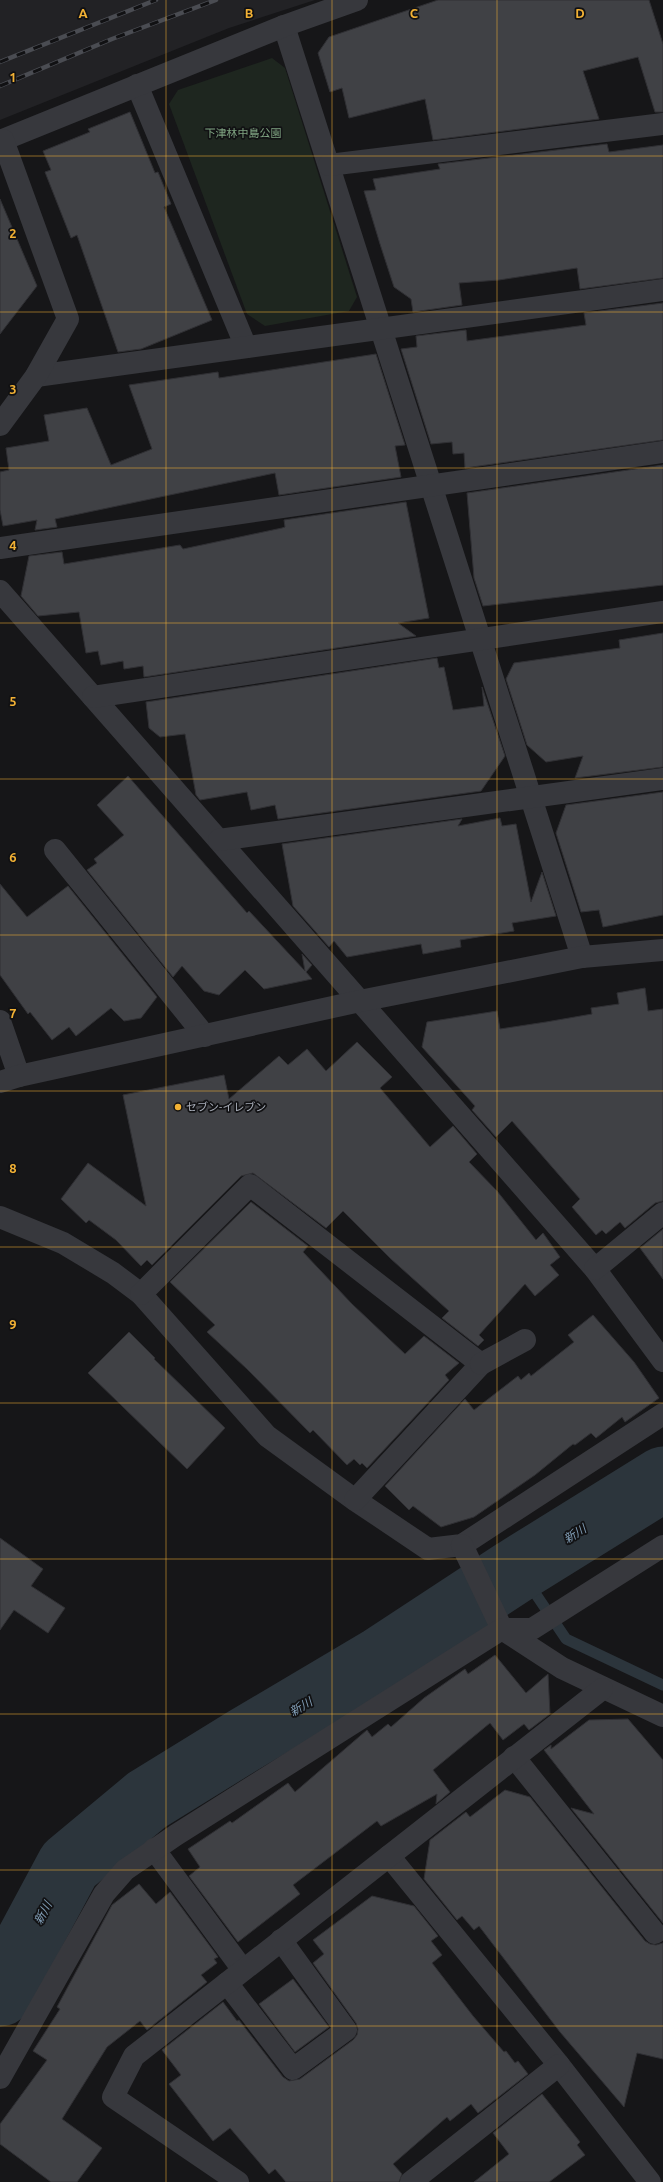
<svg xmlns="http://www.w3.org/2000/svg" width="663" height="2182" viewBox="0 0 663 2182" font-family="Ubuntu,'Noto Sans JP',sans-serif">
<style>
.built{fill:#222225}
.green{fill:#1e261f}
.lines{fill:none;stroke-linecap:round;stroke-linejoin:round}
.stream{stroke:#2c353c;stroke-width:11}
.river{stroke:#2c353c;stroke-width:65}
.building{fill:#404145;stroke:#303034}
.minor{stroke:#37383d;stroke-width:22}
.rail-casing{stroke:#4a4c52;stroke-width:4.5}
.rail{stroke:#111113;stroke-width:3;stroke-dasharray:9;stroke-linecap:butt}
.grid{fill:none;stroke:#f2b134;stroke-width:1;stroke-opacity:0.55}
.poi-dot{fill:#f2b134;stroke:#111113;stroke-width:1.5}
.labels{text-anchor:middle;stroke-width:3.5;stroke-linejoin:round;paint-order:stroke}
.park-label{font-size:11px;fill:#7fa381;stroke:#111113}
.poi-label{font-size:11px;fill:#a8adb8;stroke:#111113;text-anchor:start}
.water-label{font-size:12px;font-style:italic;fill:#7f9bb3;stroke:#111113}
.grid-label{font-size:13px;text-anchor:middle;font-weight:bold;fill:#f2b134;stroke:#111113;stroke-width:3.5;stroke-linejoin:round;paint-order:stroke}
</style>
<rect width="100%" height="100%" fill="#161618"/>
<path class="built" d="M0,0H315L229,28L0,120Z"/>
<path class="green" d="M272,58L285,68L357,297L349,311L265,326L247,314L169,104L178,90Z"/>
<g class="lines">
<path class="stream" d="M522,1567L535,1593L566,1639L663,1685"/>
<path class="river" d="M0,1994L69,1865L147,1800L246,1739L381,1659L515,1571L663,1479"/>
</g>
<g class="building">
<path d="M438,0H649L663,44V112H655L638,57L583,71L599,119L433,140L425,99L349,118L342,88L330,92L318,53L329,37Z"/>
<path d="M130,112L155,173L158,172L171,204L164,207L212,320L141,349L118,352L77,235L71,238L45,172L51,170L43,151L90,132L88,129Z"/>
<path d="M607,144L609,152L663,145V278L580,289L577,268L499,280L459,283L462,305L413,312L411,299L394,287L380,244L364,191L376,190L373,179L440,169L438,164Z"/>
<path d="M0,199L37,286L0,334Z"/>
<path d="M663,303V440L465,468L464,453L453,454L452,442L431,444L401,349L417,347L416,336L466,330L467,341L586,325L584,313Z"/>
<path d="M376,354L405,445L395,446L401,477L279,495L275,473L55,519L57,527L35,530L37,520L3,526L0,510V472L9,470L6,448L49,441L44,415L87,408L111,465L152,449L129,385L218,372L219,378Z"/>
<path d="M663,465V585L483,606L474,578L467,493Z"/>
<path d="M406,502L429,618L398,623L416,636L144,677L143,666L124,669L123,661L101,665L98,651L86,653L79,612L38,616L21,596L29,556L62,552L64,564L180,545L183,549L282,528L285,527L284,520Z"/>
<path d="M663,633V767L575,778L583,756L546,762L527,745L506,679L514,663L620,648L619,640Z"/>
<path d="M437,658L439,668L444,667L453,710L484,706L482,687L505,756L481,791L278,819L275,805L251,810L247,792L200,800L196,795L185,734L160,737L149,728L146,702Z"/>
<path d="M128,776L247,913L249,911L305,971L302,954L312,965L306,972L312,979L264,989L245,970L219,995L204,991L182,966L173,977L87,870L97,863L94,859L124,835L97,805Z"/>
<path d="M663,792V915L603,927L599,910L581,912L556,833L566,805Z"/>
<path d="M500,818L502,826L516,824L531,902L542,872L556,916L512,923L514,931L460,940L461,947L423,954L421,944L347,957L334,941L329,947L293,906L282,844L462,819L458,826Z"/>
<path d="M0,884L27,917L68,886L157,997L141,1018L124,1021L111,1008L76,1036L69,1027L52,1040L30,1012L28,1014L0,975Z"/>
<path d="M645,988L648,1011L663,1009V1201L655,1203L625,1228L620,1222L606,1234L602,1230L596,1235L572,1207L580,1199L512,1121L496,1137L472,1110L475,1106L422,1047L427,1022L497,1011L500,1029L546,1022L592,1014L591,1008L619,1004L617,993Z"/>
<path d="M357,1042L392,1077L380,1088L430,1147L453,1126L477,1154L469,1162L497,1191L536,1240L543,1233L560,1257L550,1265L559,1275L535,1296L525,1284L479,1335L484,1340L478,1346L442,1318L449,1311L391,1259L343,1211L326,1228L253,1173L241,1176L152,1265L147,1260L141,1266L116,1240L89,1220L86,1223L61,1199L88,1163L146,1206L123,1095L224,1075L229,1099L279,1056L288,1065L307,1049L326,1071Z"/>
<path d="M251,1202L308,1246L303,1252L352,1304L405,1354L424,1336L459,1363L445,1375L449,1380L367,1468L362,1463L360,1465L354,1459L347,1465L313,1430L310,1433L247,1369L207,1332L215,1325L170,1282Z"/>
<path d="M663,1229V1279L640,1248Z"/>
<path d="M593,1315L634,1362L659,1398L625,1422L622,1417L596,1438L591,1433L575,1445L573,1444L535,1475L474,1517L441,1527L413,1506L409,1510L385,1486L465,1399L474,1410L518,1376L521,1380L529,1373L531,1376L574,1342L568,1335Z"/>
<path d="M129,1332L155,1358L154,1359L225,1428L187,1469L88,1373Z"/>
<path d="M0,1538L43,1569L31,1586L65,1608L48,1633L14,1610L0,1630Z"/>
<path d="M495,1655L526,1693L548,1674L550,1714L529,1730L524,1724L503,1740L490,1723L433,1770L450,1792L436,1804L437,1794L381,1826L377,1821L293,1885L300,1894L238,1942L189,1876L200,1867L188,1849L230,1821L232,1823L288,1783L295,1792L367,1730L372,1737L388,1724L391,1727L424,1698L465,1669L468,1674Z"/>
<path d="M628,1719L663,1760V1923L571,1808L594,1814L544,1750L551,1745V1749L589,1720Z"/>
<path d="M505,1790L530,1797L645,1941L650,1944L656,1945L663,1943V2059L637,2053L624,2107L560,2032L479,1926L474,1930L462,1916L457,1920L424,1879L430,1840L466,1812L470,1817Z"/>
<path d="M139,1884L156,1904L170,1892L218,1957L214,1959L217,1963L201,1975L207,1982L147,2030L140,2021L107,2047L62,2119L102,2148L77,2182H51L0,2144V2124L47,2060L33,2051L60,2009L57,2007L112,1905Z"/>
<path d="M372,1896L414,1906L438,1936L431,1941L442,1955L432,1963L473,2016L504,2052L506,2051L515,2063L518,2061L528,2074L478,2113L471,2104L450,2121L447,2117L393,2164L402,2174L399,2182H286L275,2169L269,2174L230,2128L213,2141L169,2084L181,2075L162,2050L223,2002L237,2021L239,2020L283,2077L289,2081L300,2079L353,2040L357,2035L358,2029L356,2023L313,1963L324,1954L313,1940Z"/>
<path d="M293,1979L329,2027L295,2052L259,2004Z"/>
<path d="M542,2094L580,2142L577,2145L585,2155L549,2182H474L509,2154L493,2133Z"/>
</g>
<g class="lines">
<g class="minor">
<path d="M284,26L582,957"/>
<path d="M137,85L246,347"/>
<path d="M0,141L284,26L357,0"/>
<path d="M329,165L663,124"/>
<path d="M36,376L663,290"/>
<path d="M0,425L36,376L68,319L3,140"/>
<path d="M0,548L663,452"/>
<path d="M0,591L595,1269L663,1361"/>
<path d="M93,697L663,612"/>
<path d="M219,840L663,779"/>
<path d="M55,850L205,1036"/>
<path d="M0,1021L19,1076"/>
<path d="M0,1082L19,1076L360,1001L582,957L663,950"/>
<path d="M0,1217L63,1243L113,1273L141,1294L267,1436L355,1500L428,1549L462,1545L663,1414"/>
<path d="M595,1269L663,1213"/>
<path d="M141,1294L250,1185L481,1364L355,1500"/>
<path d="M481,1364L525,1340"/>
<path d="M462,1545L502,1629L562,1668L663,1716"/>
<path d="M514,1757L655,1933"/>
<path d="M154,1849L243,1970"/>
<path d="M389,1856L559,2065L650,2182"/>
<path d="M227,1983L293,2069L346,2030L281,1940"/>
<path d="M0,2078L104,1894L125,1870L176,1835L502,1629H532L663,1546"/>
<path d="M238,2182L113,2097L134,2056L602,1689"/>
<path d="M411,2182L559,2065"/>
</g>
<defs>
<g id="rail">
<path d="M0,62L156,0"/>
<path d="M0,86L112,39L216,0"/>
</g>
</defs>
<use href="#rail" class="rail-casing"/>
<use href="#rail" class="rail"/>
</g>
<path class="grid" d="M166,0V2182M332,0V2182M497,0V2182M0,156H663M0,312H663M0,468H663M0,623H663M0,779H663M0,935H663M0,1091H663M0,1247H663M0,1403H663M0,1559H663M0,1714H663M0,1870H663M0,2026H663"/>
<circle class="poi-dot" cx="178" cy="1107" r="4"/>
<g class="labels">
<g class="park-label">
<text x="243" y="137">下津林中島公園</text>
</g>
<g class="poi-label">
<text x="186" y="1111">セブン-イレブン</text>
</g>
<g class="water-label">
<text transform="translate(575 1534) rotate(-32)" y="4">新川</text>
<text transform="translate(301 1707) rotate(-31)" y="4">新川</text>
<text transform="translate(43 1913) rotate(-62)" y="4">新川</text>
</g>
</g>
<g class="grid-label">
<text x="83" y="18">A</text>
<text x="249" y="18">B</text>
<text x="414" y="18">C</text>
<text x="580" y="18">D</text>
<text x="13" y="82">1</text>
<text x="13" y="238">2</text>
<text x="13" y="394">3</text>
<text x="13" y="550">4</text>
<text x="13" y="706">5</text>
<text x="13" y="862">6</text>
<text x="13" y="1018">7</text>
<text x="13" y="1173">8</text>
<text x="13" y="1329">9</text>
</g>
</svg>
